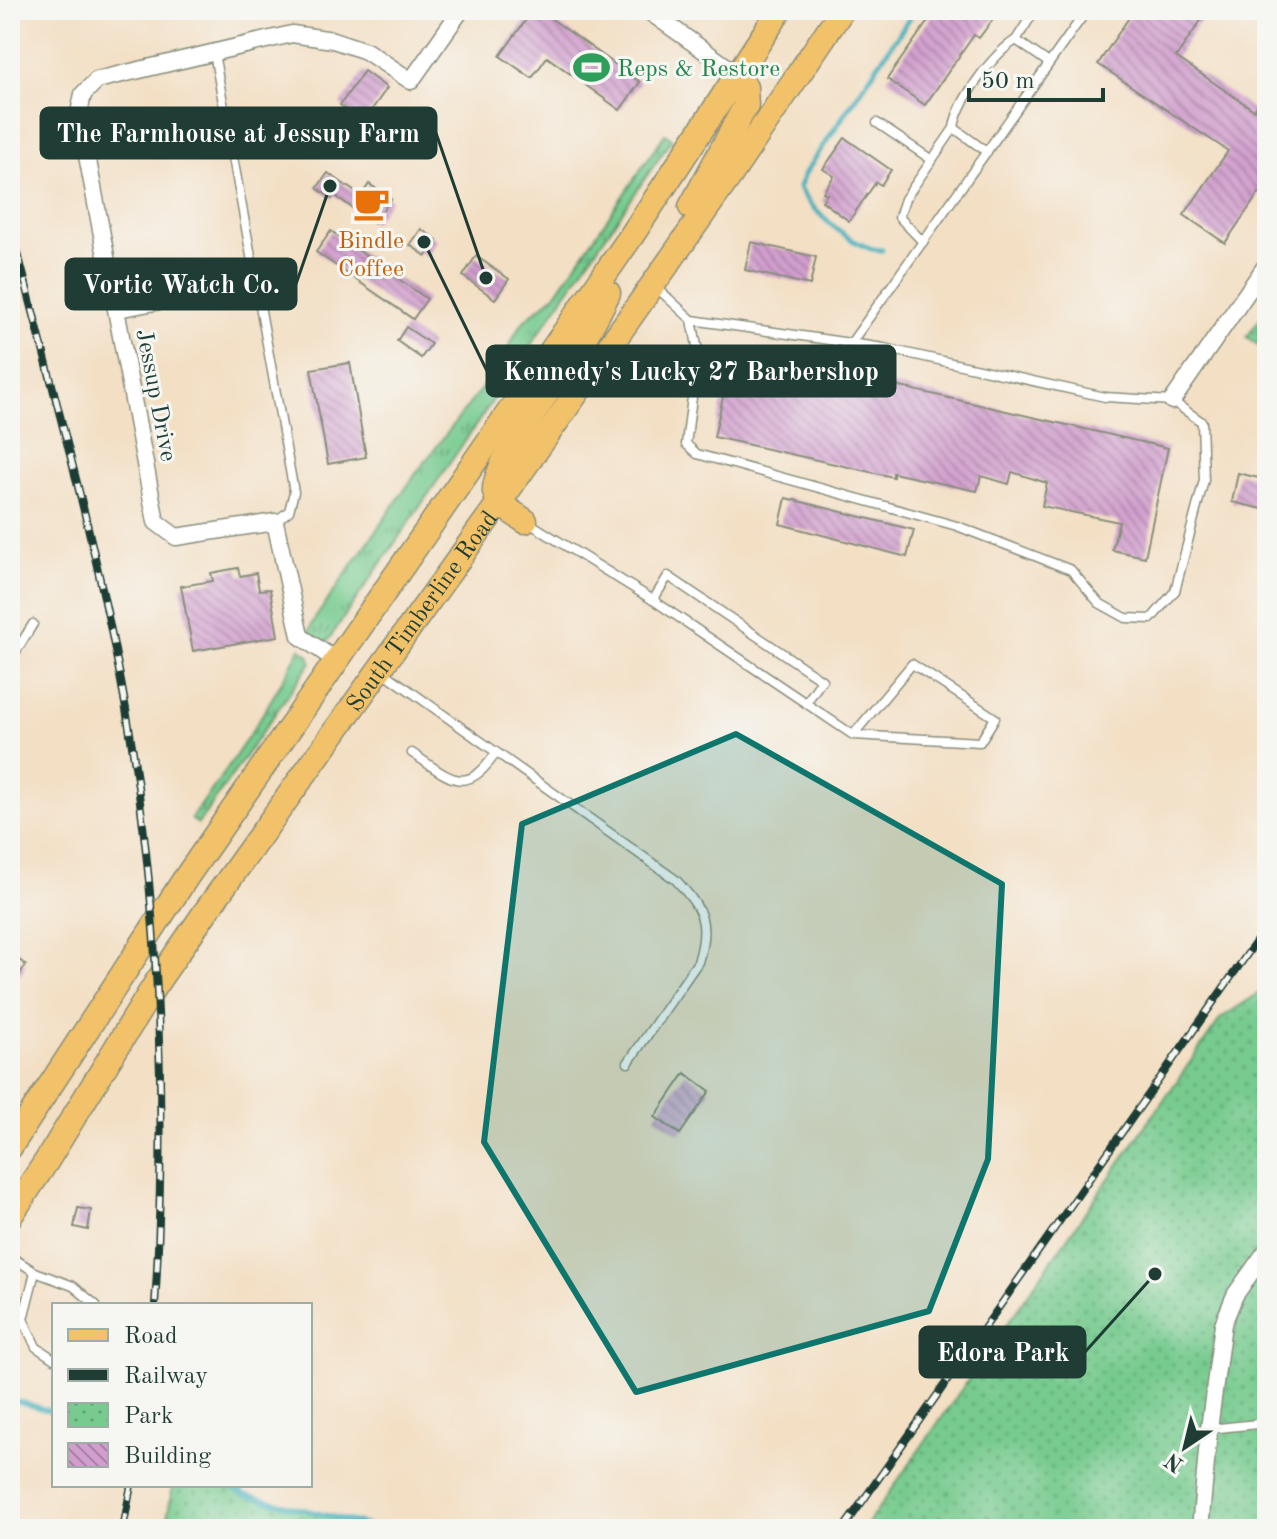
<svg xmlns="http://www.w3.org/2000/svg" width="1277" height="1539" viewBox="0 0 1277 1539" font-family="'Old Standard TT',serif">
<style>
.grass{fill:url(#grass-tufts);stroke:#4b8462;stroke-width:2}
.park{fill:url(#park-dots);stroke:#4b8462;stroke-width:2}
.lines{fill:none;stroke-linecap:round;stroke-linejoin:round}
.stream{stroke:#40afbb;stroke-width:5}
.building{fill:url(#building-back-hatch)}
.lane-casing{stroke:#898e7c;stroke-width:11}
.street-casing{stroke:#898e7c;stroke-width:19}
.primary-casing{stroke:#898e7c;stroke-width:27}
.lane{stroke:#fff;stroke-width:8}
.street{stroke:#fff;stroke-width:16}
.primary{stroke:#f2c26a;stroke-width:24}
.rail-casing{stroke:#1f3d34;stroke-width:8}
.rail{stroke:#f6f6f2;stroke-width:5;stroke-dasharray:15;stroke-linecap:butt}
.marked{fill:#0f766e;fill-opacity:0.2;stroke:#0f766e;stroke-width:6;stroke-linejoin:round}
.labels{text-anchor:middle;stroke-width:6;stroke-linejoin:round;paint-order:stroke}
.leisure-label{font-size:24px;fill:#27864d;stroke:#f6f6f2;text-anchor:start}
.food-label{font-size:24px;fill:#c56008;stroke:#f6f6f2}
.street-label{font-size:24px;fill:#1f3d34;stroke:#f6f6f2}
.leader{fill:none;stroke:#1f3d34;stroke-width:3}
.callout-dot{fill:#1f3d34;stroke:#f6f6f2;stroke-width:3}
.callout{fill:#1f3d34;stroke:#1f3d34;stroke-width:3}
.callout-label{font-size:26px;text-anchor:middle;font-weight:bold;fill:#fff}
</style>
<defs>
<pattern id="grass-tufts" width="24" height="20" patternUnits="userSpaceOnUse" patternTransform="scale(2)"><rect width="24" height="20" fill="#77cb8f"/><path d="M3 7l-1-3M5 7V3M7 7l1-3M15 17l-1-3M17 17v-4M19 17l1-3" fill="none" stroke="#61a676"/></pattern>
<pattern id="park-dots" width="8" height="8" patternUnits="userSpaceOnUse" patternTransform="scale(2)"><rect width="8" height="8" fill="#77cb8f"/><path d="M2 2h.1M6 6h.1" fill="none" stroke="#61a676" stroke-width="1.8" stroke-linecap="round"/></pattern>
<pattern id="building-back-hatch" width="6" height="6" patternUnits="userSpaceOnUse" patternTransform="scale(2)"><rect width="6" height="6" fill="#d19ecd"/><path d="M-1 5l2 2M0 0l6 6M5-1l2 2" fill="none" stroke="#a982a7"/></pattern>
</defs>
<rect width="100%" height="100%" fill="#f6f6f2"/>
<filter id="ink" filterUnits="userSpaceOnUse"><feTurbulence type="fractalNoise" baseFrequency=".0125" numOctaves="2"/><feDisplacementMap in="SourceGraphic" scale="16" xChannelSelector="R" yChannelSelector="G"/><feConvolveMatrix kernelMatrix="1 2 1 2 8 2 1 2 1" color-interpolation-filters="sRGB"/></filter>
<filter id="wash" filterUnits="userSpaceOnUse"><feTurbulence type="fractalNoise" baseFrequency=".006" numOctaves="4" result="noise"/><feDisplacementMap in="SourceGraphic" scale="32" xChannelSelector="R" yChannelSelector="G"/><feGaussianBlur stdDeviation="1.8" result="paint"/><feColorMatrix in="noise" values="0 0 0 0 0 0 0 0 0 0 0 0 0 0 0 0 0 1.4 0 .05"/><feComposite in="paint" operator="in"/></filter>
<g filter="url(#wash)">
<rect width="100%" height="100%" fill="#f3dfc4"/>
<g class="grass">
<path d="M665,134L672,139L327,642H322L308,633L314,620L417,472L501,363L517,331L525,320L555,295Z"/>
<path d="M1267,308V352L1247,337Z"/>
<path d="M300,648L309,655L311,662L198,824L191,819C231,764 269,709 300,648Z"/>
</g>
<g class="park">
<path d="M1267,988V1529H864L1221,1018Z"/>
<path d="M173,1485H228L245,1495L382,1529H165Z"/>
</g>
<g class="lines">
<g class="stream">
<path d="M882,250C858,252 808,209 799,187L805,173L915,10"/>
<path d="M10,1399L54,1412"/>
<path d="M228,1485L245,1495L382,1529"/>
</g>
</g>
<g id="blocks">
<g class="building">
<path d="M533,10H539L640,82L620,110L547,57L532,78L500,56Z"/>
<path d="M936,10H1000L979,38L974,35L925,105L887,79Z"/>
<path d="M1134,10H1208L1176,57L1254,110L1267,91V187L1262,194L1259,193L1225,243L1184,215L1228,151L1098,64Z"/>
<path d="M364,71L387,88L363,122L340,105Z"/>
<path d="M845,138L891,170L881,185L876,182L849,221L822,201L827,194L823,192L834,176L823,169Z"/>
<path d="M328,173L361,196L369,184L391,199L374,223L334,195L332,199L317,188Z"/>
<path d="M421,229L437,240L426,256L410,245Z"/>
<path d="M331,231L427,299L413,319L316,252Z"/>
<path d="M751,242L816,257L810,285L745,270Z"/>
<path d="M476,256L509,279L495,299L463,276Z"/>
<path d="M406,327L431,344L421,358L397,341Z"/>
<path d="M734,349L1168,448L1145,557L1112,550L1119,522L1042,506L1047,483L1012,472L1009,484L981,476L977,491L893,473V477L714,437Z"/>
<path d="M350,363L366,457L328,464L311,369Z"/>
<path d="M1238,473L1267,480V510L1232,502Z"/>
<path d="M786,498L914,530L907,557L780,524Z"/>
<path d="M238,568L240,576L256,573L259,590L270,589L278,636L193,651L181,586L213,581L211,573Z"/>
<path d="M10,953L26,965L10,988Z"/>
<path d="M685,1073L710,1091L680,1134L655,1117Z"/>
<path d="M78,1208L91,1210L88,1230L74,1227Z"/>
</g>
</g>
</g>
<g filter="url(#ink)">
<use href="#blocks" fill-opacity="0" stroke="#898e7c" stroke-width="2"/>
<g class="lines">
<defs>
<g id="lane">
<path d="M1016,40L1035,10"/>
<path d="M214,53L294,492L289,511L275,522"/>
<path d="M877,123L932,160"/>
<path d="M987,152L954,128C957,102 993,54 1016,40L1049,63"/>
<path d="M923,242L899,217L905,199L954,128"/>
<path d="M656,287L692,320L698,351L686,444L697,454L957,526L1071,570L1099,603L1126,618L1151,619L1175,591L1204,480L1202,422L1172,401L1105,397L884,348L692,320"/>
<path d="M117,313L256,287"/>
<path d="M851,343L1087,10"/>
<path d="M526,521L653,600L853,735L980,742L995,718L912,664L853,735"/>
<path d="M653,600L668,576L822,680L806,703"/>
<path d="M10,661L33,624"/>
<path d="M382,671L676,880C703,910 710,923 698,962L628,1063"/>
<path d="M412,753C449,777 465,799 496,753"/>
<path d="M10,1256L35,1272L73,1286L96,1305"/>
<path d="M35,1272L23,1319L36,1347L54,1359"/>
<path d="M1209,1429L1267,1423"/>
</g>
<g id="street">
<path d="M647,10L737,74"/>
<path d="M1172,401L1267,264"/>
<path d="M338,662L300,636L275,522L176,537L156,522L79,113L83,94L97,80L292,34L333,40L366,51L411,81L461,10"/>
<path d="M1200,1529L1209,1429L1223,1324L1235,1295L1267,1250"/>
</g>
<g id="primary">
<path d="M691,207L746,105L745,87L737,74"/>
<path d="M525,521C514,513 498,506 495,492C490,465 568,365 585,337C593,323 601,308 608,293"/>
<path d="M10,1147L185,879L632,235L780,10"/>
<path id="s1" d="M10,1216L46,1162L155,985L209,907L499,503L731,174L842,10"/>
</g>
</defs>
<use href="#lane" class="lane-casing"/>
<use href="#street" class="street-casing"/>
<use href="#primary" class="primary-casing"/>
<use href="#lane" class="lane"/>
<use href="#street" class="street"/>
<use href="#primary" class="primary"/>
<defs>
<g id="rail">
<path d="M10,222C52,389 101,557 129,727C160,914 167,1116 155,1305"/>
<path d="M123,1529L131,1485"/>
<path d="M843,1529L1267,926"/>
</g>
</defs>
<use href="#rail" class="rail-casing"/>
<use href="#rail" class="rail"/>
</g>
</g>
<path class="marked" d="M736,734L1002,884L988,1159L929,1311L636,1392L484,1142L522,824Z"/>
<defs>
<symbol id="stadium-bare" viewBox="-9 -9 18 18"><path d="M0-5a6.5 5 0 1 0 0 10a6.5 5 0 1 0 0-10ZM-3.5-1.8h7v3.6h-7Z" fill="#2e9e5b" stroke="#f6f6f2" stroke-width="2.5" paint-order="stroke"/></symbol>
<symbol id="cafe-bare" viewBox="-9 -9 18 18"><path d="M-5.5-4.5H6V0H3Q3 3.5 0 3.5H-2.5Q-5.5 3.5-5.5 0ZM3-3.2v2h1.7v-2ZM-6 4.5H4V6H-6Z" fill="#e8710a" stroke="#f6f6f2" stroke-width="2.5" paint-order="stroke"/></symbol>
</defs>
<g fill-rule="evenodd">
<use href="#stadium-bare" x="566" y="42" width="51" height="51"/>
<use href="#cafe-bare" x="346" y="178" width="51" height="51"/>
</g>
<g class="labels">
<g class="leisure-label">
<text x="617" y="76">Reps &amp; Restore</text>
</g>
<g class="food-label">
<text x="371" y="248">Bindle<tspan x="371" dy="28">Coffee</tspan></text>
</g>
<g class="street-label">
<text transform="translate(157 395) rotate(79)" y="8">Jessup Drive</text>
<text dy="8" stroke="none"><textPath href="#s1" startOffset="732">South Timberline Road</textPath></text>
</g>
</g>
<path class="leader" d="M486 278L436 133M330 186L296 284M424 242L487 371M1155 1274L1085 1352"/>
<g class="callout-dot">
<circle cx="486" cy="278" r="8"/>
<circle cx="330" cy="186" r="8"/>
<circle cx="424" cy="242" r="8"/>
<circle cx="1155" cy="1274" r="8"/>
</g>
<g class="callout">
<rect x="41" y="108" width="395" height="50" rx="8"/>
<rect x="66" y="259" width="230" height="50" rx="8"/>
<rect x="487" y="346" width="408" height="50" rx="8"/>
<rect x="920" y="1327" width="165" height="50" rx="8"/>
</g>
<g class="callout-label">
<text x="238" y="142">The Farmhouse at Jessup Farm</text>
<text x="181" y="293">Vortic Watch Co.</text>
<text x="691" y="380">Kennedy's Lucky 27 Barbershop</text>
<text x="1003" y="1361">Edora Park</text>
</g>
<rect width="1277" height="1539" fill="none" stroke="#f6f6f2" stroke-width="40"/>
<rect x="52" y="1303" width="260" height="184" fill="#f6f6f2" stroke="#a0aca6" stroke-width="2"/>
<rect x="68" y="1329" width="40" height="12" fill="#f2c26a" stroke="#a0aca6" stroke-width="2"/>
<text x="124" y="1343" font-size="24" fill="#1f3d34">Road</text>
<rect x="68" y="1369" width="40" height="12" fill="#1f3d34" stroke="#a0aca6" stroke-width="2"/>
<text x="124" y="1383" font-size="24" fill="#1f3d34">Railway</text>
<rect x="68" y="1403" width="40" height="24" fill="url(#park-dots)" stroke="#a0aca6" stroke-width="2"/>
<text x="124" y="1423" font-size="24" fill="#1f3d34">Park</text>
<rect x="68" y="1443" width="40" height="24" fill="url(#building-back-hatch)" stroke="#a0aca6" stroke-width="2"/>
<text x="124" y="1463" font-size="24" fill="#1f3d34">Building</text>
<g transform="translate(1185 1447) rotate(215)" stroke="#f6f6f2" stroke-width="6" paint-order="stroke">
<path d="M0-6L14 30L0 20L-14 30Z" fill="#1f3d34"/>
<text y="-12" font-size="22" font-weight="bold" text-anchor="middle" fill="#1f3d34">N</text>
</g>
<path d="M969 88v12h134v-12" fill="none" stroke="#1f3d34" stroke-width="4"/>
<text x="981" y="88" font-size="24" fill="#1f3d34" stroke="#f6f6f2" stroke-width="6" paint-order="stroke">50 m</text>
</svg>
